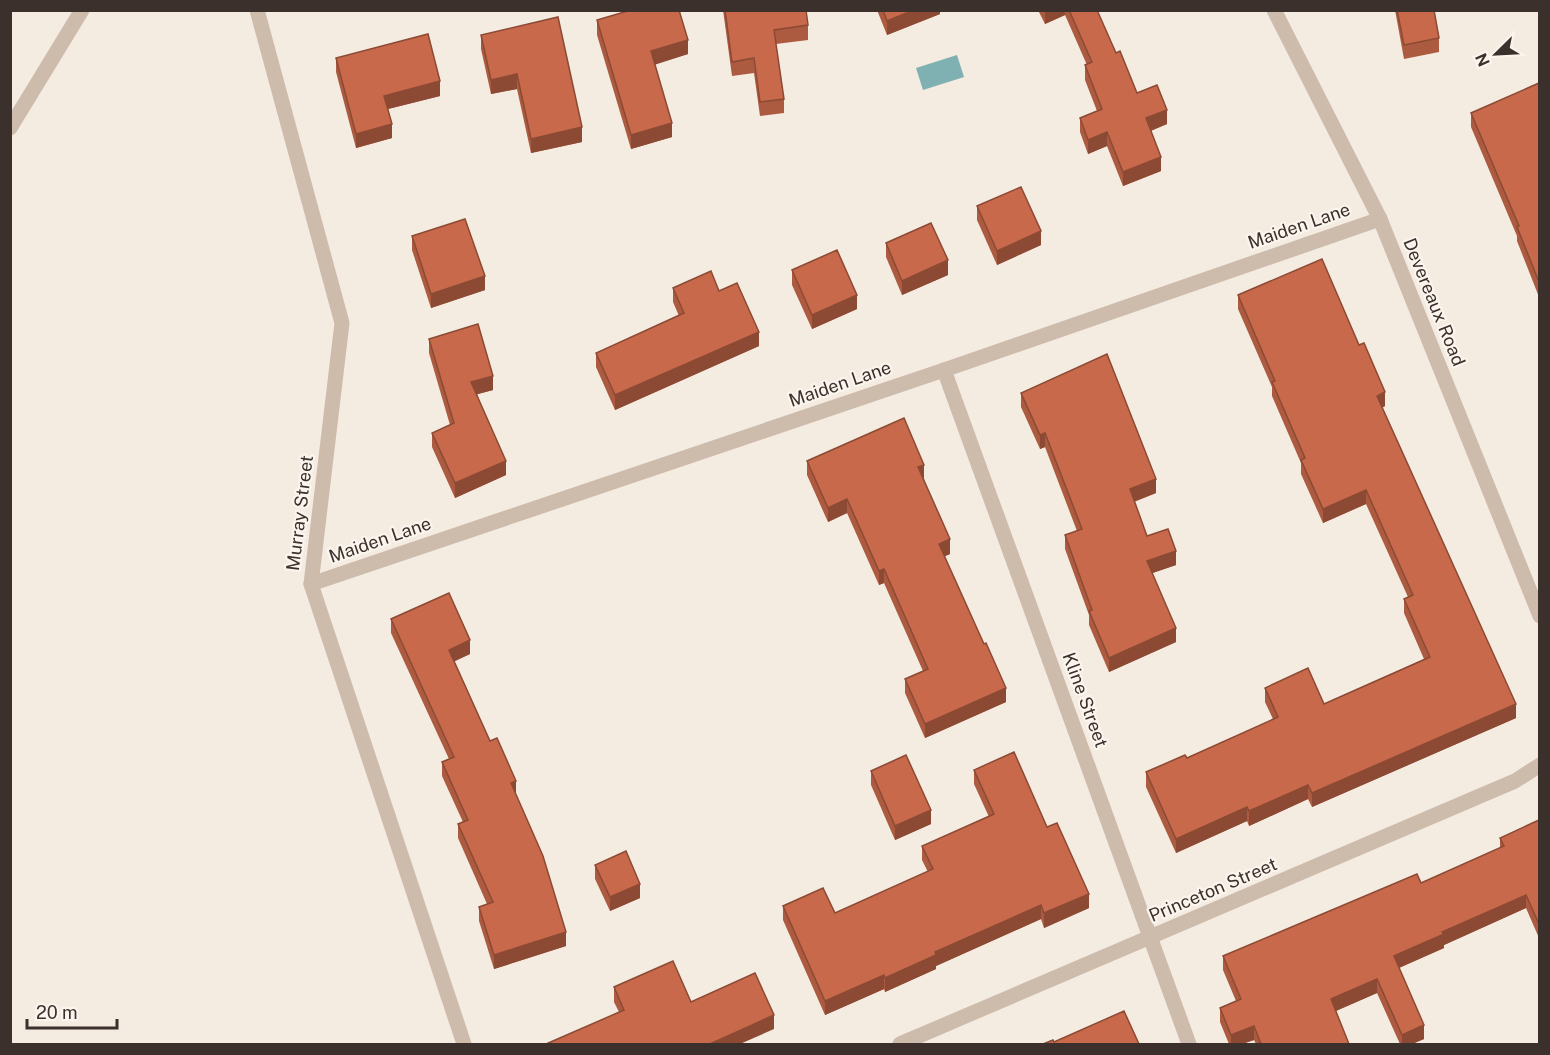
<svg xmlns="http://www.w3.org/2000/svg" width="1550" height="1055" viewBox="0 0 1550 1055" font-family="'Public Sans',sans-serif">
<style>
.water{fill:#7fb0b2}
.lines{fill:none;stroke-linecap:round;stroke-linejoin:round}
.minor{stroke:#cdbbac;stroke-width:15}
.wall{fill:#ac5a40}
.shaded-wall{fill:#8c4a34}
.building{fill:#c8694b;stroke:#8c4a34;stroke-width:1.5}
.labels{text-anchor:middle;stroke-width:4.5;stroke-linejoin:round;paint-order:stroke}
.street-label{font-size:18px;fill:#3b302b;stroke:#fbf5ee}
</style>
<rect width="100%" height="100%" fill="#f4ebe1"/>
<path class="water" d="M957,55L964,77L923,90L916,68Z"/>
<g class="lines">
<g class="minor">
<path d="M257,10L342,323L311,584L464,1044"/>
<path d="M1274,10L1380,219L1540,616"/>
<path d="M10,128L82,10"/>
<path d="M944,370L1189,1044"/>
<path d="M311,584L944,370L1380,219"/>
<path d="M900,1044L1515,781L1540,765"/>
</g>
</g>
<g class="wall">
<path d="M723,10H806L808,25V40L776,44L784,99V113L760,116L754,73L732,76Z"/>
<path d="M877,10H940V14L887,35Z"/>
<path d="M1038,10H1097L1116,53L1137,93L1167,124L1150,131L1161,171L1123,186L1107,146L1088,154L1080,132V118L1097,111L1085,80V65H1087L1065,15L1045,24Z"/>
<path d="M1395,10H1434L1439,38V52L1404,59Z"/>
<path d="M597,20L688,54L655,64L672,137L631,149L597,35Z"/>
<path d="M481,35L582,142L531,153L517,89L491,94L481,49Z"/>
<path d="M336,58L440,96L388,109L392,138L356,148L336,72Z"/>
<path d="M1539,83V297L1517,241V236L1471,127V113Z"/>
<path d="M977,206L1041,245L997,265L977,220Z"/>
<path d="M412,236L485,290L431,308L412,250Z"/>
<path d="M886,243L948,275L902,295L886,257Z"/>
<path d="M792,270L857,309L812,329L792,285Z"/>
<path d="M673,288L719,291L759,346L615,410L596,367V353L679,316L673,302Z"/>
<path d="M1238,295L1385,406L1382,408L1516,718L1312,807L1308,799L1249,826L1247,821L1176,853L1146,787V772L1187,758L1273,719L1265,702V688L1324,704L1424,659L1404,613V599L1408,597L1366,504L1323,523L1301,474V463L1272,396V387L1238,309Z"/>
<path d="M429,339L493,390L477,394L506,475L455,498L432,447V433L450,425L429,353Z"/>
<path d="M1021,393L1156,493L1134,502L1147,536L1176,565L1152,573L1176,642L1109,672L1089,625V615L1065,549V535L1077,531L1045,447L1040,449L1021,407Z"/>
<path d="M807,461L924,479L950,554L944,556L1006,702L925,738L905,693V679L923,671L884,583L879,585L847,513L828,522L807,475Z"/>
<path d="M391,619L470,654L454,661L490,741L516,795L566,946L494,969L479,921V907L487,904L458,838V824L463,822L442,776V762L449,759L391,633Z"/>
<path d="M974,770L1047,827L1089,908L1044,928L1041,919L936,966V969L885,992L884,989L825,1015L783,920V906L835,913L928,872L922,860V846L989,817L974,784Z"/>
<path d="M871,771L931,824L895,840L871,785Z"/>
<path d="M1539,820V938L1526,908L1444,945V948L1399,968L1424,1039L1412,1044H1400L1377,993L1336,1011L1349,1044H1256L1254,1040L1242,1044H1229L1220,1022V1008L1236,1001L1223,970V956L1421,883L1500,848V838Z"/>
<path d="M595,865L640,898L610,911L595,879Z"/>
<path d="M614,987L691,1002L774,1029L619,1012L614,1002Z"/>
</g>
<g class="shaded-wall">
<path d="M914,10H940V14L887,35V21Z"/>
<path d="M1045,10H1065V15L1045,24Z"/>
<path d="M688,40V54L651,66V51Z"/>
<path d="M517,74V89L491,94V80Z"/>
<path d="M440,81V96L384,110V96Z"/>
<path d="M1167,110V124L1146,133V118Z"/>
<path d="M672,123V137L631,149V135Z"/>
<path d="M392,124V138L356,148V134Z"/>
<path d="M582,127V142L531,153V139Z"/>
<path d="M1107,132V146L1088,154V140Z"/>
<path d="M1161,157V171L1123,186V172Z"/>
<path d="M1041,231V245L997,265V251Z"/>
<path d="M948,260V275L902,295V281Z"/>
<path d="M485,276V290L431,308V294Z"/>
<path d="M857,295V309L812,329V315Z"/>
<path d="M759,332V346L615,410V395Z"/>
<path d="M493,376V390L471,396V382Z"/>
<path d="M1385,392V406L1377,410V396Z"/>
<path d="M1045,433V447L1040,449V435Z"/>
<path d="M506,461V475L455,498V483Z"/>
<path d="M924,465V479L918,482V467Z"/>
<path d="M1156,479V493L1130,503V489Z"/>
<path d="M1366,490V504L1323,523V509Z"/>
<path d="M847,499V513L828,522V508Z"/>
<path d="M950,539V554L939,559V544Z"/>
<path d="M1176,551V565L1147,575V561Z"/>
<path d="M884,569V583L879,585V571Z"/>
<path d="M1176,628V642L1109,672V658Z"/>
<path d="M470,640V654L449,664V650Z"/>
<path d="M1006,688V702L925,738V724Z"/>
<path d="M1516,704V718L1312,807V793Z"/>
<path d="M516,781V795L511,783Z"/>
<path d="M1308,785V799L1249,826V811Z"/>
<path d="M1247,807V821L1176,853V839Z"/>
<path d="M931,810V824L895,840V826Z"/>
<path d="M640,884V898L610,911V897Z"/>
<path d="M1089,894V908L1044,928V913Z"/>
<path d="M1526,895V908L1444,945V948L1394,970V956L1442,932Z"/>
<path d="M1041,905V919L936,966V969L885,992V978L935,952Z"/>
<path d="M566,932V946L494,969V955Z"/>
<path d="M884,975V989L825,1015V1001Z"/>
<path d="M1377,979V993L1331,1013V999Z"/>
<path d="M774,1015V1029L740,1044H709Z"/>
<path d="M1424,1025V1039L1412,1044H1402V1035Z"/>
<path d="M1254,1026V1040L1242,1044H1231V1035Z"/>
</g>
<g class="building">
<path d="M631,10H679L688,40L651,51L672,123L631,135L597,20Z"/>
<path d="M725,10H806L808,25L774,30L784,99L760,102L754,58L732,62Z"/>
<path d="M883,10H914L887,21Z"/>
<path d="M1069,10H1097L1116,53L1120,51L1137,93L1157,85L1167,110L1146,118L1161,157L1123,172L1107,132L1088,140L1080,118L1102,109L1085,65L1092,62Z"/>
<path d="M1397,10H1434L1439,38L1404,45Z"/>
<path d="M558,17L582,127L531,139L517,74L491,80L481,35Z"/>
<path d="M428,34L440,81L384,96L392,124L356,134L336,58Z"/>
<path d="M1539,83V282L1517,227L1519,226L1471,113Z"/>
<path d="M1021,187L1041,231L997,251L977,206Z"/>
<path d="M465,219L485,276L431,294L412,236Z"/>
<path d="M931,223L948,260L902,281L886,243Z"/>
<path d="M837,250L857,295L812,315L792,270Z"/>
<path d="M1322,259L1359,345L1364,343L1385,392L1377,396L1516,704L1312,793L1308,785L1249,811L1247,807L1176,839L1146,772L1185,755L1187,758L1278,717L1265,688L1308,668L1324,704L1430,657L1404,599L1413,595L1366,490L1323,509L1301,460L1305,458L1272,382L1275,381L1238,295Z"/>
<path d="M711,271L719,291L737,283L759,332L615,395L596,353L684,313L673,288Z"/>
<path d="M478,324L493,376L471,382L506,461L455,483L432,433L454,423L429,339Z"/>
<path d="M1107,354L1156,479L1130,489L1147,536L1168,529L1176,551L1147,561L1176,628L1109,658L1089,611L1092,610L1065,535L1082,529L1045,433L1040,435L1021,393Z"/>
<path d="M904,418L924,465L918,467L950,539L939,544L984,644L986,643L1006,688L925,724L905,679L928,669L884,569L879,571L847,499L828,508L807,461Z"/>
<path d="M449,593L470,640L449,650L490,741L497,738L516,781L511,783L543,856L566,932L494,955L479,907L493,902L458,824L468,820L442,762L454,757L391,619Z"/>
<path d="M1014,752L1047,827L1057,823L1089,894L1044,913L1041,905L935,952L936,955L885,978L884,975L825,1001L783,906L823,888L835,913L933,869L922,846L994,814L974,770Z"/>
<path d="M906,755L931,810L895,826L871,771Z"/>
<path d="M1539,820V924L1526,895L1442,932L1444,934L1394,956L1424,1025L1402,1035L1377,979L1331,999L1349,1044H1261L1254,1026L1231,1035L1220,1008L1241,999L1223,956L1417,874L1421,883L1504,846L1500,838Z"/>
<path d="M626,851L640,884L610,897L595,865Z"/>
<path d="M673,961L691,1002L755,973L774,1015L710,1044H546L624,1010L614,987Z"/>
<path d="M1124,1011L1139,1044H1043L1053,1040L1054,1042Z"/>
</g>
<g class="labels">
<g class="street-label">
<text transform="translate(1299 226) rotate(-19)" y="6">Maiden Lane</text>
<text transform="translate(1434 302) rotate(68)" y="6">Devereaux Road</text>
<text transform="translate(840 384) rotate(-19)" y="6">Maiden Lane</text>
<text transform="translate(300 513) rotate(-83)" y="6">Murray Street</text>
<text transform="translate(380 540) rotate(-19)" y="6">Maiden Lane</text>
<text transform="translate(1085 700) rotate(70)" y="6">Kline Street</text>
<text transform="translate(1213 890) rotate(-23)" y="6">Princeton Street</text>
</g>
</g>
<rect width="1550" height="1055" fill="none" stroke="#3b302b" stroke-width="24"/>
<g transform="translate(1496 54) rotate(246)" stroke="#fbf5ee" stroke-width="4.5" paint-order="stroke">
<path d="M0-4.5L10 22L0 15L-10 22Z" fill="#3b302b"/>
<text y="-9" font-size="16" font-weight="bold" text-anchor="middle" fill="#3b302b">N</text>
</g>
<path d="M27 1019v9h90v-9" fill="none" stroke="#3b302b" stroke-width="3"/>
<text x="36" y="1019" font-size="18" fill="#3b302b" stroke="#fbf5ee" stroke-width="4.5" paint-order="stroke">20 m</text>
</svg>
